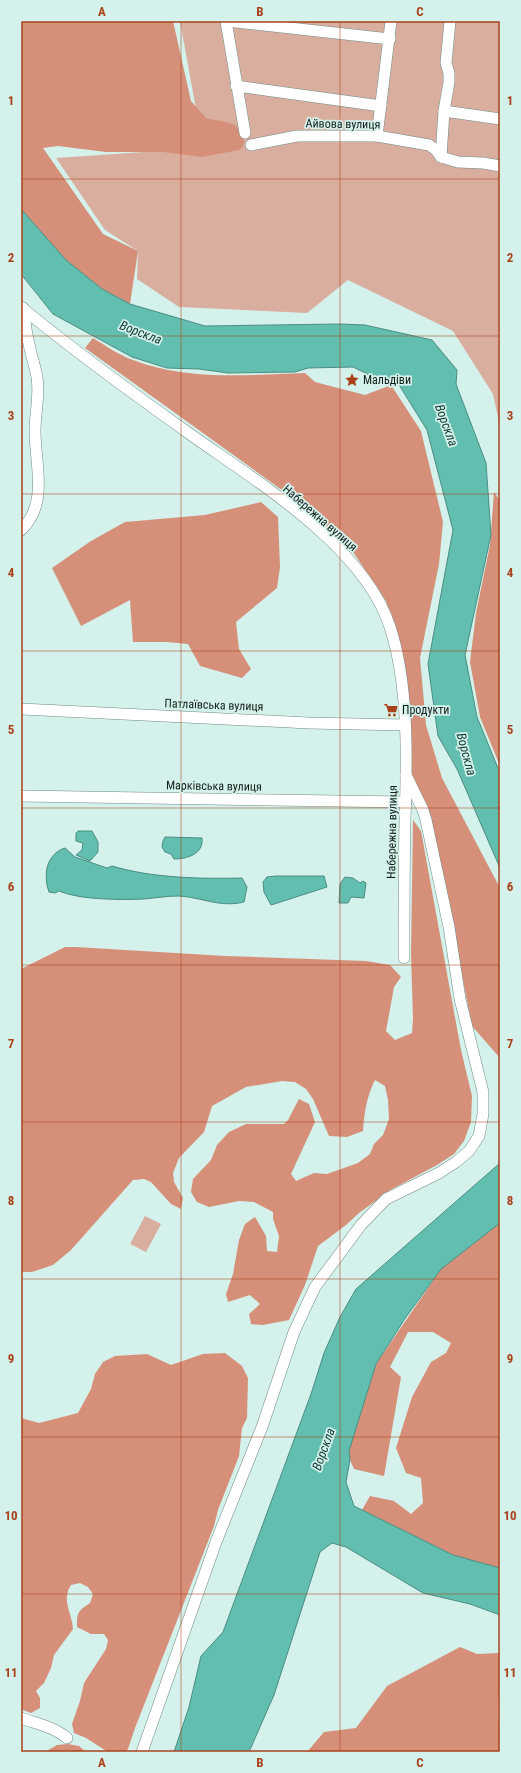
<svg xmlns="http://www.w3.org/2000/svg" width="521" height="1773" viewBox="0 0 521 1773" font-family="'Roboto Condensed',sans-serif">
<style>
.green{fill:#daae9f}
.forest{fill:#d69079}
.water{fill:#62beae;stroke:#4a8d82}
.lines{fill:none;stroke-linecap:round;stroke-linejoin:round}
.minor-casing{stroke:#718b86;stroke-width:12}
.minor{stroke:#fff;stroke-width:11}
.grid{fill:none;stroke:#a9421b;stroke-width:1;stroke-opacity:0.55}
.labels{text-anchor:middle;stroke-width:3.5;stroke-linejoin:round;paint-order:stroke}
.street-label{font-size:12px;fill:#121c1a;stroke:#d4f1eb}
.poi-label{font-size:12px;fill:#121c1a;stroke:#d4f1eb;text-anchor:start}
.water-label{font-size:13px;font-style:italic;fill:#0f3a33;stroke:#d4f1eb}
.neatline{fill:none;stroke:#a9421b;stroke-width:1.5}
.grid-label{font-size:13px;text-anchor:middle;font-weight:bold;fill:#a9421b}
</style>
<rect width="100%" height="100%" fill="#d4f1eb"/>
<g class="green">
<path d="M180,21H500V427L493,394L453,331L348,280L307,313L179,307L137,279L138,251L105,230L56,158L203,148Z"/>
<path d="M145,1216L161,1224L146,1252L130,1244Z"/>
</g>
<g class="forest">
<path d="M21,21H173L191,101L206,118C219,122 241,120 244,139C244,144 244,147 239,150L202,157L163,152H106L58,146L43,148L103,234L138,251L130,304L102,289L66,260L21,209Z"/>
<path d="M93,338C106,346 119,355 133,360C187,381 248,375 305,373L315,382L365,395L391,385L421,431L443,522L439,564L420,658L426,725L442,778L500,888V1058L472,1026L431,817L410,770L398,638L386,601L349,546L293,498L85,348Z"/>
<path d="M494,492L500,501V766L480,717L470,662L476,613L490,545Z"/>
<path d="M261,502L278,517L280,567L277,588L236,622L239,649L251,669L242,678L200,666L188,644L167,642H133L130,600L81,626L52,568L91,541L125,522L205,515Z"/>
<path d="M413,820L421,831L461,1050L472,1096L471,1122L464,1141L454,1154L437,1165L392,1189L359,1213L346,1225L318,1246L305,1285L289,1320L263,1325L251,1324L249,1314L260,1304L250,1295L228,1302L226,1294L233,1274L239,1240L245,1224L255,1217L266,1236L267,1251L277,1252L279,1236L273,1219V1212L254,1202L239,1201L209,1207L197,1202L191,1192L193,1179L211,1160L217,1145L229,1132L246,1124H284L288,1120L299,1099L309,1104L315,1122L291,1174L296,1181L314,1173L327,1174L358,1163L370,1154L374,1144L383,1135L389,1119L388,1100L385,1086L375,1080C367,1095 364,1114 363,1131L347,1137L329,1136L313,1099L306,1089L295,1082L282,1081L246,1087L212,1106L204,1132L179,1158L173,1173L174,1182L183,1198L181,1209L171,1204L151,1182L144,1179L133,1180L71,1250L53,1265L32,1272H21V969L65,947H76L225,956L366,961L390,965L401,977L394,987L386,1031L395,1040L412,1033L413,1019L411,954Z"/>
<path d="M500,1223V1568L453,1555L362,1510L370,1496L394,1501L411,1514L423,1503L421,1478L406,1473L396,1448L412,1397L431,1362L446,1353L451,1343L433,1332H408L390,1367L401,1377L384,1476L354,1469L350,1460L349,1451L376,1364L441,1269Z"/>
<path d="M225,1353L242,1366L248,1378L247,1418L242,1428L239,1456L218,1510L214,1526L135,1728L128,1749L125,1752H108L86,1738L74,1733L72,1724L80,1701L84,1683L106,1649L108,1640L104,1634H91L77,1627C77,1612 78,1611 90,1603L93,1594L88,1587L80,1583L71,1585C61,1600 72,1613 73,1629L54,1655L51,1668L44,1683L36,1691L40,1698V1708L31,1713L23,1710L21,1704V1418L39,1423L78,1413L91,1389L95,1374L103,1362L115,1356L147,1354L171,1365L203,1354Z"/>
<path d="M460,1647L477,1654L500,1653L498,1721L500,1724V1752H307L324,1732L356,1728L387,1686Z"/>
<path d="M68,1744L79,1746L86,1752H45L57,1745Z"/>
</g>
<g class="water">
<path d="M21,209L66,260L102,289L130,304L205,326L339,324L365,325L432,340L457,370L456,384L486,463L491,535L465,655L477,717L500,773V868L457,769L438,736L428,664L453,530L427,430L396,380L388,378L384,382L353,367L308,368L295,372L228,373L199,369L167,368L132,357L53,314L21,274Z"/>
<path d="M78,831H92L98,842V852L90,861L76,855L82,850L83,843L76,841V833Z"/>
<path d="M165,837L202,838C204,854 187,859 174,859L171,854L165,852L162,847L163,841Z"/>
<path d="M65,848L75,857L107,868L112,866C152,878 200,879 242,878L247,887L244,902C220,908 201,897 178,896C167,896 155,898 144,899C121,900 80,900 59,891L55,893L49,892C43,875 46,854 65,848Z"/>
<path d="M276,876H324L327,887L271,905L264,892L263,882L267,877Z"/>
<path d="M345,877L353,878L360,883L363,881L366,883L364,898L351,897L348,903H339L340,884Z"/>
<path d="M500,1163V1223L441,1269L406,1317L376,1364L349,1451L350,1460L346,1482L354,1506L453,1555L500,1568V1615L470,1604L423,1593L346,1547L332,1543L320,1552L274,1695L249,1752H174L189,1707L201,1656L223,1632L311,1394L324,1353L340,1317L356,1289Z"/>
</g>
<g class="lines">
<defs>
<g id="minor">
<path d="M226,21L390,39"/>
<path d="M226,21L245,133"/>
<path d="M236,86L381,106"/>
<path d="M444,111L500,119"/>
<path d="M377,136L391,21"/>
<path d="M251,145L297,136H377L429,145L436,150L441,157L458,162L483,163L500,166"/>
<path d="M441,157L444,111L449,82V73L446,63L450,21"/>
<path d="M21,307C74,351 131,392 187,432C254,480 364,545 390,627C409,685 407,760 405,821C404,866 404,912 404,958"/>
<path d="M21,530C49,504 35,464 35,431C35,412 40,397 37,377C35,366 31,355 29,344C26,333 25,320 23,308"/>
<path d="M21,709L309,723L405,725"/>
<path d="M21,796L406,802"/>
<path d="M21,1718C37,1724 54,1727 67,1738"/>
<path d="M142,1752L216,1542L262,1427L294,1332L315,1287L361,1225L386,1199L439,1173L456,1162L469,1151L479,1136L483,1114V1092L460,999L449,927L426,820L423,810L406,775"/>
</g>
</defs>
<use href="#minor" class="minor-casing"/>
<use href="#minor" class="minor"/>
</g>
<path class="grid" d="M181,21V1752M340,21V1752M21,179H500M21,336H500M21,494H500M21,651H500M21,808H500M21,965H500M21,1122H500M21,1279H500M21,1437H500M21,1594H500"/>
<defs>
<symbol id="sight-bare" viewBox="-9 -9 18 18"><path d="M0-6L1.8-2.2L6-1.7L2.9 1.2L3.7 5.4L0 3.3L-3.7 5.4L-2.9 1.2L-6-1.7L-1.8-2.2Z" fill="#a9421b" stroke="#d4f1eb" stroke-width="2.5" paint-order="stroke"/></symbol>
<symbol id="supermarket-bare" viewBox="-9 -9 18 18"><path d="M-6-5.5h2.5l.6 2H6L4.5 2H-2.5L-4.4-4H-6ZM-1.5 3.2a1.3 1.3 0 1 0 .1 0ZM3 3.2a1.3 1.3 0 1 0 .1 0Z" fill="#a9421b" stroke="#d4f1eb" stroke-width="2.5" paint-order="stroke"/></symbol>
</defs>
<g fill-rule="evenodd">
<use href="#sight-bare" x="342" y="370" width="20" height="20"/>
<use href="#supermarket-bare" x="381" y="700" width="20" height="20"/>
</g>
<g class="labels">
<g class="street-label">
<text transform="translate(343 124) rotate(1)" y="4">Айвова вулиця</text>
<text transform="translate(320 518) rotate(41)" y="4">Набережна вулиця</text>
<text transform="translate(214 705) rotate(2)" y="4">Патлаївська вулиця</text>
<text transform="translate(214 786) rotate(1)" y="4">Марківська вулиця</text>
<text transform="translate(392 832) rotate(-89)" y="4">Набережна вулиця</text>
</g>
<g class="poi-label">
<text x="363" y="384">Мальдіви</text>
<text x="402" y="714">Продукти</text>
</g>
<g class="water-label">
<text transform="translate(141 332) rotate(21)" y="5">Ворскла</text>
<text transform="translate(447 425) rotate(70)" y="5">Ворскла</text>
<text transform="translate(467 754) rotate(75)" y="5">Ворскла</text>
<text transform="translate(323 1449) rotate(-70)" y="5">Ворскла</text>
</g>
</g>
<rect width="521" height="1773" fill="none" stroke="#d4f1eb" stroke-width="44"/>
<rect x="22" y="22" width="477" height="1729" class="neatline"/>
<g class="grid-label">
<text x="102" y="16">A</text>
<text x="260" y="16">B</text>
<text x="420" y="16">C</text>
<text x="11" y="105">1</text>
<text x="510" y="105">1</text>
<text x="11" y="262">2</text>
<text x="510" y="262">2</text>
<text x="11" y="420">3</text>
<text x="510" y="420">3</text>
<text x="11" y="577">4</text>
<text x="510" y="577">4</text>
<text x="11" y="734">5</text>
<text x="510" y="734">5</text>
<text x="11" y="891">6</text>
<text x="510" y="891">6</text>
<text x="11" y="1048">7</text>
<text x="510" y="1048">7</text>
<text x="11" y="1205">8</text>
<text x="510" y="1205">8</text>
<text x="11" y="1363">9</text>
<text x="510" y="1363">9</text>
<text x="11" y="1520">10</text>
<text x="510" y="1520">10</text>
<text x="11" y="1677">11</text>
<text x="510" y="1677">11</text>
<text x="102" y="1767">A</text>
<text x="260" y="1767">B</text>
<text x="420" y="1767">C</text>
</g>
</svg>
